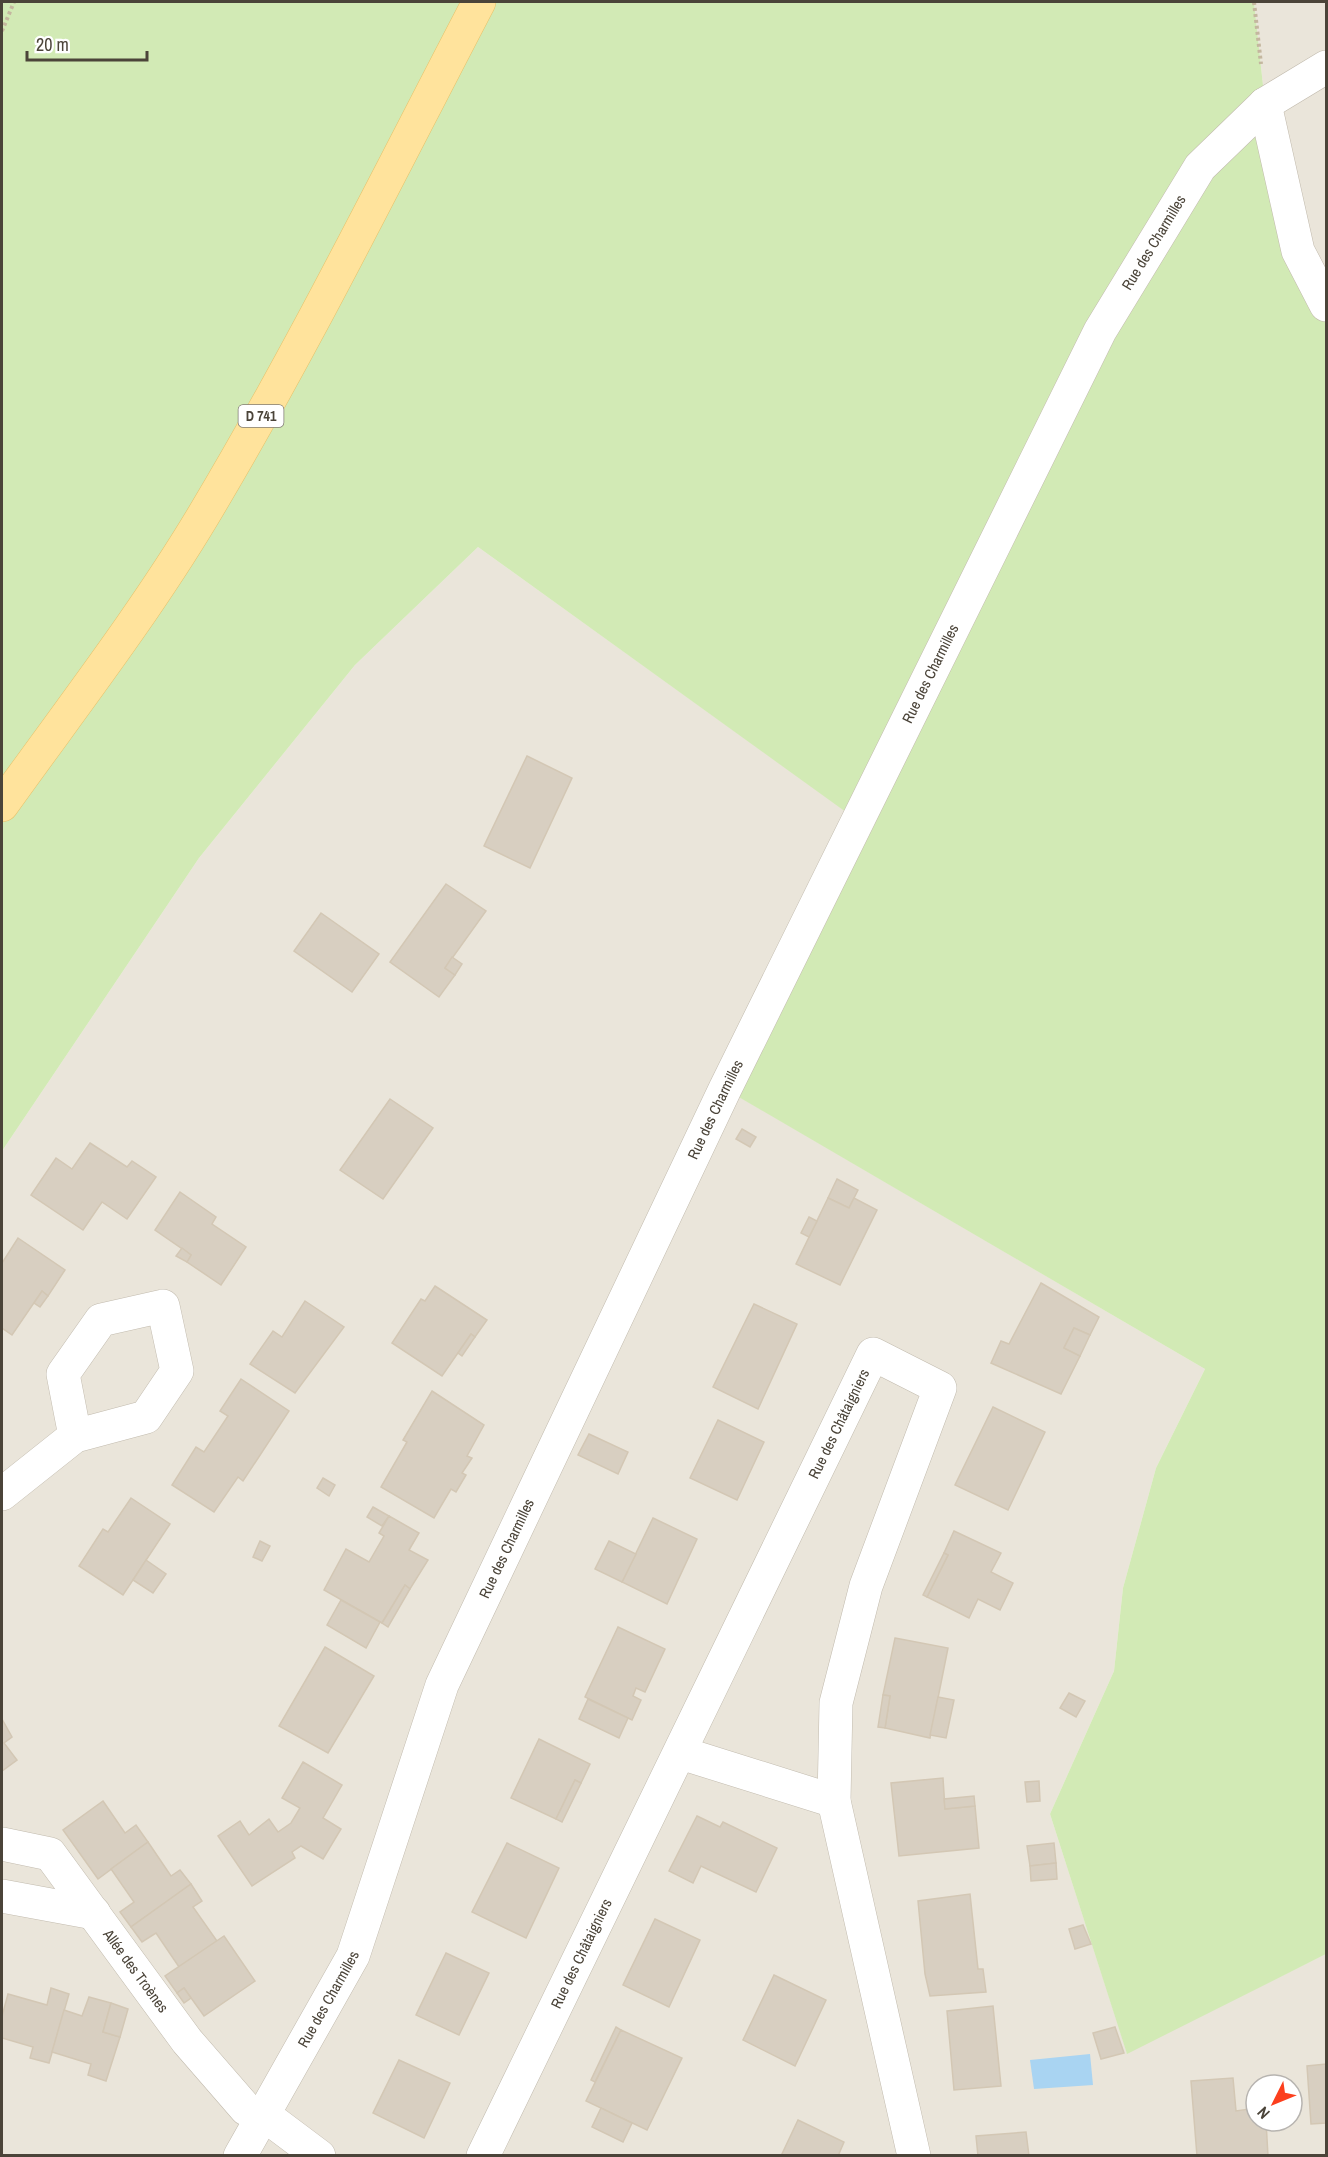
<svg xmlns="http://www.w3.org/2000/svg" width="1328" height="2157" viewBox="0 0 1328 2157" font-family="'Archivo Narrow',sans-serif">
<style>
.residential{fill:#eae5da;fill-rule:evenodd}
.green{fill:#d2eab5}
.water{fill:#a9d4f2}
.building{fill:#d8cfc1;stroke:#d3c7b4;stroke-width:1.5}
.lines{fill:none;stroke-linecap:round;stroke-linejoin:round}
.minor-casing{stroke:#c2bbae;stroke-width:34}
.primary-casing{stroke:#e6c16a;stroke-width:34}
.path{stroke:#c4b79f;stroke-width:4;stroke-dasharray:3 3;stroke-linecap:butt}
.minor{stroke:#fff;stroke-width:33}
.primary{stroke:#ffe39c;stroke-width:33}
.labels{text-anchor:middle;stroke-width:5;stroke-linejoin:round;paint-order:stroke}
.shield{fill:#fff;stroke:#817c74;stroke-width:1.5}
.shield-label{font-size:14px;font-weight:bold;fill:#4b4439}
.street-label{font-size:15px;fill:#4b4439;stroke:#fff}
</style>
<rect width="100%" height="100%" fill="#f6f3ec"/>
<g class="residential">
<path d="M1254,2H1326V305L1265,104Z"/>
<path d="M478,547L858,820L726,1089L1205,1369L1156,1468L1123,1588L1114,1671L1050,1814L1127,2053L1326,1954V2155L2,2156V1151L199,858L355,665ZM1256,2085H1292V2121H1256Z"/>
</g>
<path class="green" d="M2,2H1254L1265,104L1326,305V1954L1127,2054L1050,1814L1114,1671L1123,1588L1156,1468L1205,1369L725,1089L857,820L478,547L355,665L199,858L2,1151Z"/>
<path class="water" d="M1090,2054L1093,2085L1034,2089L1030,2060Z"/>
<g class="building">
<path d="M527,756L572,778L530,868L484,846Z"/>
<path d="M446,884L486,911L445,968L455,975L439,997L390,962Z"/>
<path d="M321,913L379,954L352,992L294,951Z"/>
<path d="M452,957L462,964L455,975L445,968Z"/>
<path d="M390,1099L433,1128L383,1199L340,1170Z"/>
<path d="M742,1129L756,1137L750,1147L736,1139Z"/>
<path d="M90,1143L127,1167L132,1161L156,1177L127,1219L102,1202L83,1230L31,1195L56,1158L72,1169Z"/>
<path d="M837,1179L858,1190L849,1208L828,1198Z"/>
<path d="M180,1192L216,1217L212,1224L246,1247L221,1285L187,1262L191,1255L155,1230Z"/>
<path d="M828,1198L849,1208L854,1198L877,1210L840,1285L796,1264Z"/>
<path d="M809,1217L817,1221L809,1237L801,1233Z"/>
<path d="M18,1238L65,1270L48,1296L42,1291L12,1335L2,1328V1263Z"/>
<path d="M182,1248L191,1255L187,1262L176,1256Z"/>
<path d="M1041,1283L1099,1317L1090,1335L1074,1328L1064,1348L1080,1356L1061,1394L991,1363L1001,1341L1009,1344Z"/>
<path d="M435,1286L487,1320L475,1337L471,1334L442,1376L392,1343L421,1299L425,1301Z"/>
<path d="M42,1291L48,1296L40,1307L34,1303Z"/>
<path d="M305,1301L344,1327L295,1393L250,1364L273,1331L282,1337Z"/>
<path d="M754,1304L797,1324L758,1409L713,1387Z"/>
<path d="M1074,1328L1090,1335L1080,1356L1064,1348Z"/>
<path d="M471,1334L475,1337L462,1356L458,1353Z"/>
<path d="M241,1379L289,1411L243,1481L238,1477L214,1512L172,1485L196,1447L204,1452L228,1416L220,1411Z"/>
<path d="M432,1391L484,1425L467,1456L472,1458L462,1473L466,1475L456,1492L451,1489L434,1518L381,1487L407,1442L403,1440Z"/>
<path d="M993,1407L1045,1432L1008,1510L955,1485Z"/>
<path d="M718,1420L764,1442L737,1500L690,1478Z"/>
<path d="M589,1434L628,1452L618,1474L578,1455Z"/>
<path d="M323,1478L335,1485L329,1496L317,1488Z"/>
<path d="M131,1498L170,1524L123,1595L79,1566L103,1529L108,1532Z"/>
<path d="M373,1507L389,1516L382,1526L367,1517Z"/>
<path d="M389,1516L419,1533L409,1550L428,1560L410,1589L405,1585L382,1623L324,1590L346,1549L369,1562L384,1536L379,1533Z"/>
<path d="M653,1518L697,1539L667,1604L622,1582Z"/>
<path d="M954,1531L1001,1553L991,1572L1013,1583L1000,1610L978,1599L969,1618L927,1597L948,1555L944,1553Z"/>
<path d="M260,1541L270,1546L262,1561L253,1557Z"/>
<path d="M609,1541L636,1554L622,1582L595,1569Z"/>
<path d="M944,1553L948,1555L927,1597L923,1595Z"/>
<path d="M146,1560L166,1574L153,1593L133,1580Z"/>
<path d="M405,1585L410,1589L388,1627L382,1623Z"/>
<path d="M341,1600L380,1622L366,1648L327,1625Z"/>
<path d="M618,1627L665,1649L645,1692L636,1688L633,1696L641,1700L632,1720L585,1697Z"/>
<path d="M895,1638L948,1648L930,1738L885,1728L890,1696L883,1695Z"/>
<path d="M325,1647L374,1676L328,1753L279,1726Z"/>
<path d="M1069,1693L1085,1701L1076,1717L1060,1708Z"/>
<path d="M883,1695L890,1696L885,1728L878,1727Z"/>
<path d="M938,1697L954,1700L946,1738L930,1735Z"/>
<path d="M588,1699L628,1718L619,1738L579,1719Z"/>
<path d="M2,1719L12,1737L4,1743L17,1760L2,1771Z"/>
<path d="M539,1739L590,1764L581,1783L575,1780L556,1819L511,1798Z"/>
<path d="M303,1762L342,1785L323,1818L341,1829L323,1859L301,1846L292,1852L295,1858L252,1886L218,1836L240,1821L249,1835L269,1819L278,1832L291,1823L300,1808L282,1798Z"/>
<path d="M943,1778L945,1809L975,1806L979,1848L899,1856L891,1783Z"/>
<path d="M575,1780L581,1783L562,1822L556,1819Z"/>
<path d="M1039,1781L1040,1801L1027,1802L1025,1782Z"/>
<path d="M974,1796L975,1806L945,1809L944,1799Z"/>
<path d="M103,1801L125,1833L136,1825L148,1842L98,1879L63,1830Z"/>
<path d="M697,1816L720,1827L723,1822L777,1848L756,1892L701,1866L693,1883L669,1871Z"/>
<path d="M148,1842L171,1876L180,1870L191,1884L131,1927L120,1912L134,1902L111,1869Z"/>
<path d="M507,1843L559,1868L526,1938L472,1912Z"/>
<path d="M1054,1843L1056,1863L1030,1866L1027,1846Z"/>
<path d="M1056,1863L1057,1879L1031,1881L1030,1866Z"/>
<path d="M191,1884L202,1901L193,1907L217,1941L179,1967L156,1933L142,1942L131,1927Z"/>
<path d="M970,1894L978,1969H983L986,1992L930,1996L925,1974L918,1901Z"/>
<path d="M655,1919L700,1940L669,2007L623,1985Z"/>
<path d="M1083,1925L1091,1944L1075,1949L1069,1929Z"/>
<path d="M224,1936L255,1981L204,2016L184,1988L177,1993L165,1976Z"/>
<path d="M446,1953L489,1973L459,2035L416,2015Z"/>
<path d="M774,1975L826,2000L795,2066L743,2040Z"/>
<path d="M51,1988L69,1994L49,2063L30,2058L33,2047L2,2038V2016L8,1994L47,2005Z"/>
<path d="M184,1988L191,1998L184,2003L177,1993Z"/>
<path d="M89,1997L111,2003L103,2032L120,2037L106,2081L88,2075L91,2064L52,2052L64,2010L82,2016Z"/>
<path d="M111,2003L128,2009L120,2037L103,2032Z"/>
<path d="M993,2006L1001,2086L954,2090L947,2011Z"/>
<path d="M616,2027L621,2030L595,2082L591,2080Z"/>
<path d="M1115,2027L1124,2053L1101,2059L1093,2033Z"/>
<path d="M621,2030L682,2058L647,2130L586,2101Z"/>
<path d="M399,2060L450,2083L424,2138L373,2113Z"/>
<path d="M1326,2064V2123L1311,2124L1307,2066Z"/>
<path d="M1233,2078L1236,2111L1256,2108V2121H1266L1268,2156H1197L1191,2081Z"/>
<path d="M601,2108L632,2123L623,2142L592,2127Z"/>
<path d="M798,2120L844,2142L838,2156H781Z"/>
<path d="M1026,2132L1029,2156H978L976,2136Z"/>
</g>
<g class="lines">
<defs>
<g id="minor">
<path d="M1265,104L1298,251L1326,305"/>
<path d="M2,1494L75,1436L146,1417L177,1371L163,1306L101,1320L63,1374L75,1436"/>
<path d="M681,1753L834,1801"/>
<path id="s1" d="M2,1844L50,1854L187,2041L246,2109L275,2123L319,2156"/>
<path d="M2,1896L94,1913"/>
<path id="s2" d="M240,2156L353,1956L442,1685L725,1089L1100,331L1200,167L1265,104L1326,67"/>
<path id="s3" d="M483,2156L873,1354L940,1388L866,1586L836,1703L834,1801L914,2156"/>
</g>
<path id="primary" d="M2,805C70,710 143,616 203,516C303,349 389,174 479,2"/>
</defs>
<use href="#minor" class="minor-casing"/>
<use href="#primary" class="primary-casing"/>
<g class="path">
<path d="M1254,2L1261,64"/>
<path d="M2,31L14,2"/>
</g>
<use href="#minor" class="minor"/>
<use href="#primary" class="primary"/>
</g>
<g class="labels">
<rect class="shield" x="238.5" y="405" width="45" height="22" rx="4.5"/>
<g class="shield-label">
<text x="261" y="421">D 741</text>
</g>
<g class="street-label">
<text dy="5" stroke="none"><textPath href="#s2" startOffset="2124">Rue des Charmilles</textPath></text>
<text dy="5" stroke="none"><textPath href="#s2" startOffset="1638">Rue des Charmilles</textPath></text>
<text dy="5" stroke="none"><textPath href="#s2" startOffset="1152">Rue des Charmilles</textPath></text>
<text dy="5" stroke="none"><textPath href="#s3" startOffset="814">Rue des Châtaigniers</textPath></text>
<text dy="5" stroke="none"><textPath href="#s2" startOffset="666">Rue des Charmilles</textPath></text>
<text dy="5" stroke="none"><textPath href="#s3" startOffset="225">Rue des Châtaigniers</textPath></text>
<text dy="5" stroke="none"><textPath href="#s1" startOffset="194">Allée des Troènes</textPath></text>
<text dy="5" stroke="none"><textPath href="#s2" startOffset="180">Rue des Charmilles</textPath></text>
</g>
</g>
<rect width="1328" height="2157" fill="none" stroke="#4b4439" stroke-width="6"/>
<g transform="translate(1274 2103) rotate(227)"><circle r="28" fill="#ffffff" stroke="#b7b4b0" stroke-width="1.5"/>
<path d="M0-4.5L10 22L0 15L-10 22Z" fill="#fc3f1d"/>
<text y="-9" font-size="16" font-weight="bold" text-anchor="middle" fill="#4b4439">N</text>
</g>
<path d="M27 51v9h120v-9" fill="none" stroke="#4b4439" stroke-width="3"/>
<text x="36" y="51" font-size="18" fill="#4b4439" stroke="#ffffff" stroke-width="4.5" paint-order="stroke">20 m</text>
</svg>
